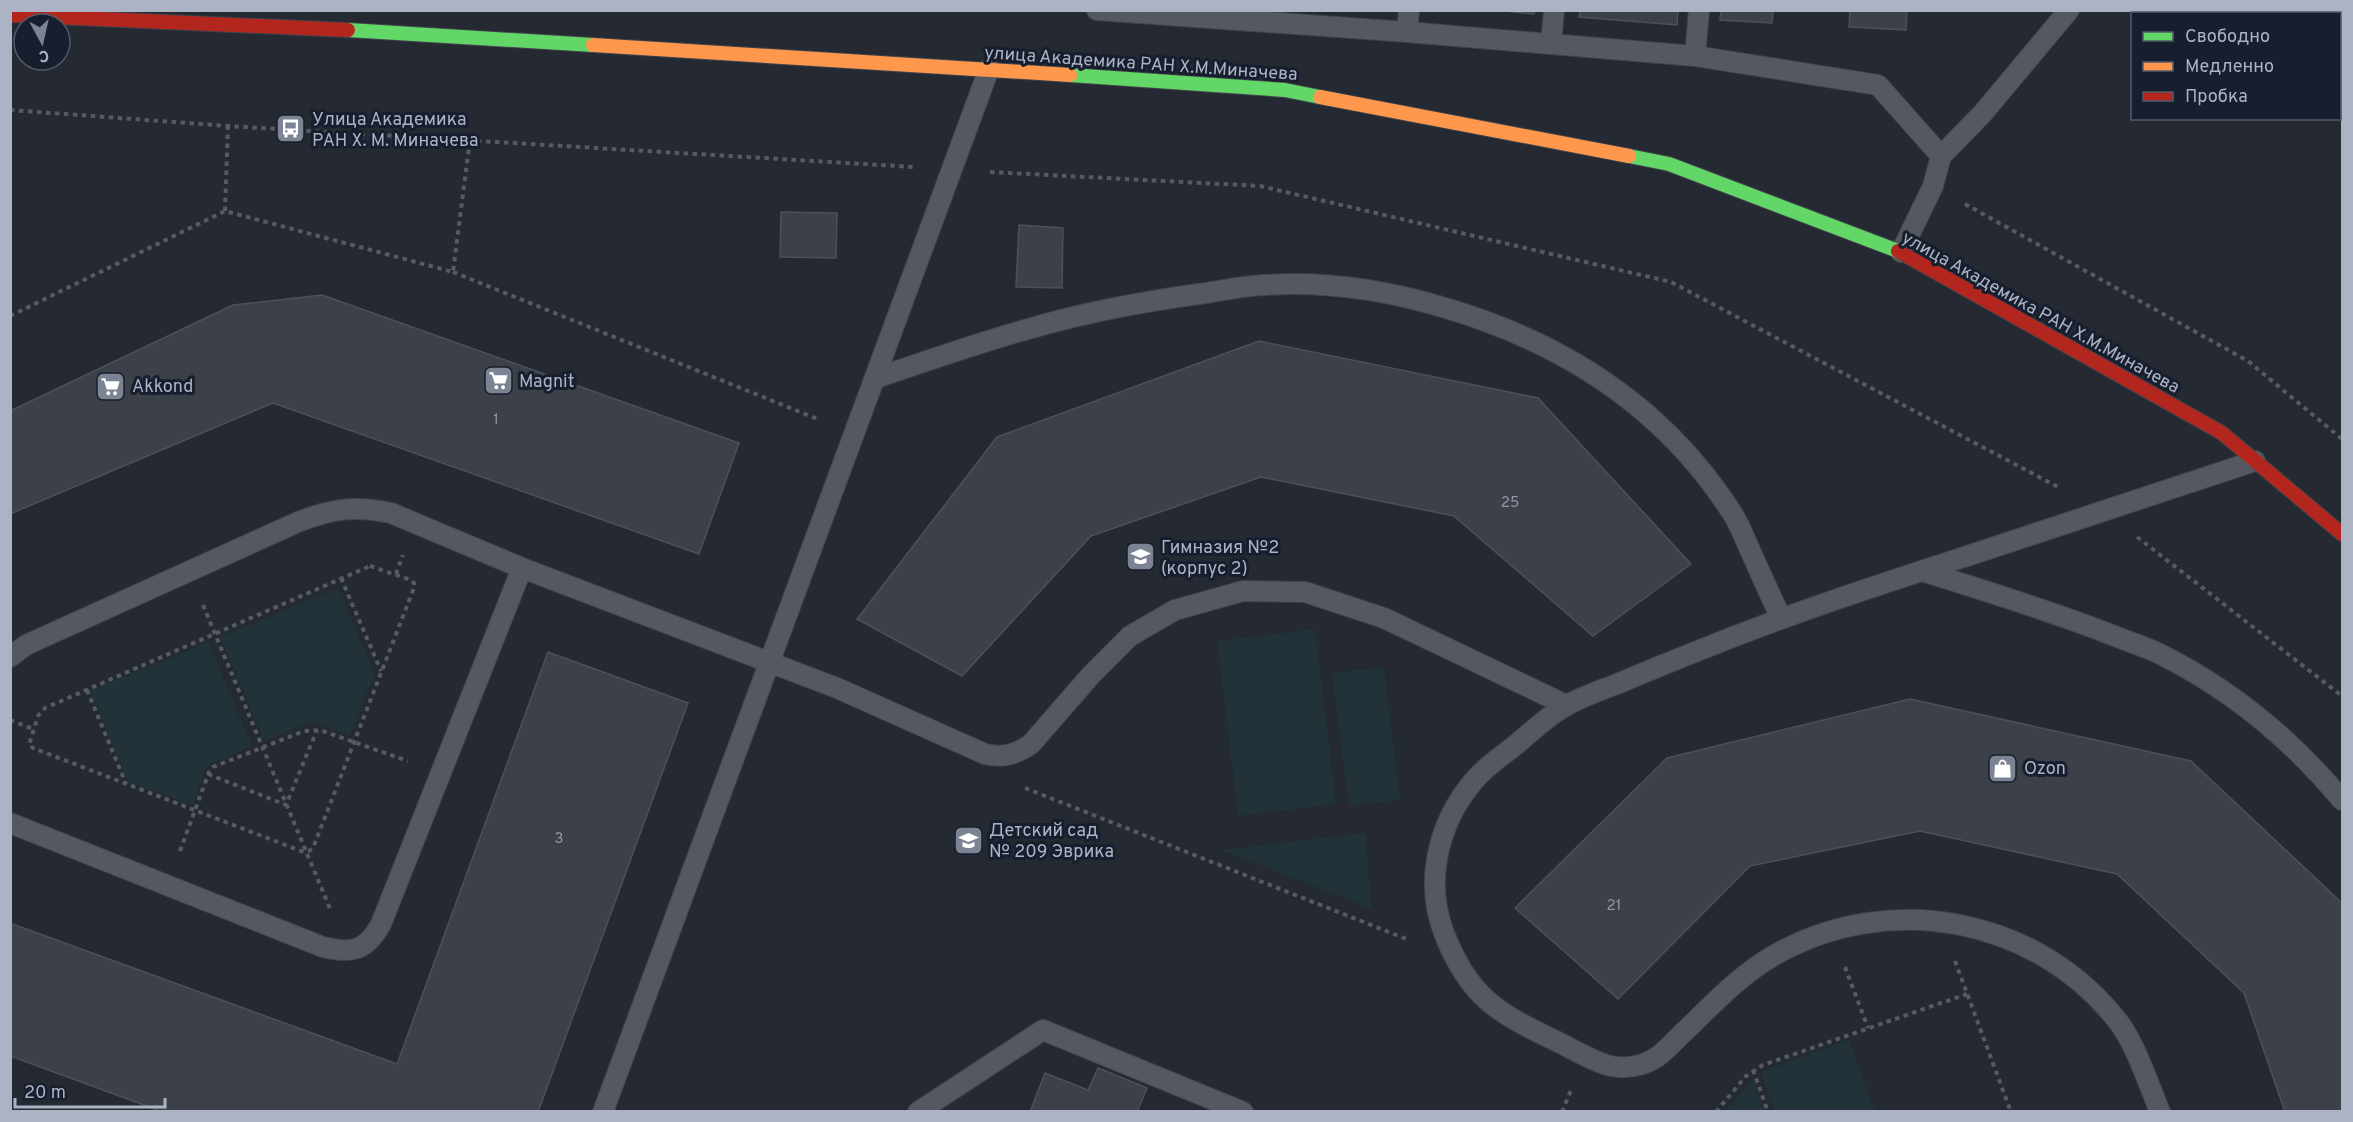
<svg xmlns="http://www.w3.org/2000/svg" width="2353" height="1122" viewBox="0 0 2353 1122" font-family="Overpass,sans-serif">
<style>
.green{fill:#213338}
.building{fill:#3c4048;stroke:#4b505a;stroke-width:1.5}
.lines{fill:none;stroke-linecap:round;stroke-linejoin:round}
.lane-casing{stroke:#40434b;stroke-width:22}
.fast-casing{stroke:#40434b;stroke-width:16}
.slow-casing{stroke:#40434b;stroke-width:16}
.jam-casing{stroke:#40434b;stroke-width:16}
.path{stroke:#565a63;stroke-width:4;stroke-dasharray:4.5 4.5;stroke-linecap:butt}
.lane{stroke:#545860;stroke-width:20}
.fast{stroke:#63d668;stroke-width:14}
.slow{stroke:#ff974d;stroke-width:14}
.jam{stroke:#b3261e;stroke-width:14}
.labels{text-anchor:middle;stroke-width:6;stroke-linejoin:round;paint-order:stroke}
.number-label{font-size:15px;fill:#9096a6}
.street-label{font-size:18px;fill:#acb3c5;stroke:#171e2d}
.poi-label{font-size:18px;fill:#acb3c5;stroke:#171e2d;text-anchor:start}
</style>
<rect width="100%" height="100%" fill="#242932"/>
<g class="green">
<path d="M338,588L375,674L349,736L312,721L264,741L220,637Z"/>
<path d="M1315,629L1336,804L1238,816L1217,641Z"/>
<path d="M208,642L252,746L206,766L194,805L128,782L90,691Z"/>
<path d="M1384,667L1400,800L1349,806L1332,673Z"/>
<path d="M1366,833L1371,909L1222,850Z"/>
<path d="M1849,1040L1875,1111H1775L1761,1072Z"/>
<path d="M1753,1080L1764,1111H1725Z"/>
</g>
<g class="building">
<path d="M1496,10H1535L1534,14Z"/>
<path d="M1580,10H1678L1677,25L1579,17Z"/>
<path d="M1721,10H1773L1772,23L1720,20Z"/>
<path d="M1850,10H1907L1906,30L1849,27Z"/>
<path d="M781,212L837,213L836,258L780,257Z"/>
<path d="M1019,225L1063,228L1062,288L1016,287Z"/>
<path d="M322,295L739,443L699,554L273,403L10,514V411L233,305Z"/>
<path d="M1259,341L1538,398L1691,564L1593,636L1454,516L1261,477L1091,536L962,676L857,619L997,437Z"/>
<path d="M548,652L688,703L538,1112H163L10,1056V923L397,1064Z"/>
<path d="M1910,699L2191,761L2342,903V1112H2285L2244,993L2117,874L1920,831L1750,866L1618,999L1515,908L1667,758Z"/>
<path d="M1098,1068L1147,1088L1137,1112H1030L1045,1073L1088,1090Z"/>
</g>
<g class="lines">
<defs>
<g id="lane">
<path d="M1097,10L1407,32L1695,56L1699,10"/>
<path d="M1407,32L1409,10"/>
<path d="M1551,44L1554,10"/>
<path d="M1695,56L1878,85L1941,156"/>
<path d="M1901,252L1933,186L1941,156L1983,113L2069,10"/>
<path d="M876,378C927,361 977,343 1028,329C1086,312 1146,301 1206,293C1225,290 1244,286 1264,285C1324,281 1385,290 1442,307C1563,342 1666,408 1734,516C1740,526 1745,539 1750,550C1760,572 1770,595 1781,618"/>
<path d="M1922,571C1985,591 2049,610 2112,635C2127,641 2143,646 2158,653C2229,688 2292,740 2342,800"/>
<path d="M10,657L26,645L298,522C331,509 355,505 391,513L522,568L837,688L985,754C1003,758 1015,755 1031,744L1091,675L1130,636L1175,610L1243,591L1305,592L1384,618L1566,705"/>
<path d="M10,823L323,947C352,954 366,951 381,924L522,568"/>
<path d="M603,1112L989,69"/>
<path d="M918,1112L1043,1030L1243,1112"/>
<path d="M2160,1112C2149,1085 2136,1046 2120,1024C2039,917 1888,889 1773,956C1740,975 1713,1004 1685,1031C1676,1039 1667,1050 1657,1057C1644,1066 1626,1069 1611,1066C1593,1062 1575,1050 1558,1042C1498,1013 1469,998 1444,933C1423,878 1440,815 1481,773C1492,762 1506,753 1518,743C1533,730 1547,717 1564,707C1580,697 1599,691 1617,684C1650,670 1682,657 1715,644C1793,613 1872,587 1952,561C2053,527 2154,494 2255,461"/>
</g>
<g id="fast">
<path d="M348,30L593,45"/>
<path d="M1070,75L1285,90L1320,97"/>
<path d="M1629,156L1669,164L1898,251"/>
</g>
<g id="slow">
<path d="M593,45L1070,75"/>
<path d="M1320,97L1629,156"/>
</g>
<g id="jam">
<path d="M10,15L348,30"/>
<path d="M1898,251L2222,433L2342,534"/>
</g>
</defs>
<use href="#lane" class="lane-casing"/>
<use href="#fast" class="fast-casing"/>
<use href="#slow" class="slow-casing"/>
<use href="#jam" class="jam-casing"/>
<g class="path">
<path d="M10,110L228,126L914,167"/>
<path d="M990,172L1260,186L1671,282L2058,487"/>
<path d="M1965,204L2248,361L2342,439"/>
<path d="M225,211L228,126"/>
<path d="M453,272L820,420"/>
<path d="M10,316L225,211L453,272L470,139"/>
<path d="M2137,537L2342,696"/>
<path d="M370,566L411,580L414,583V588L313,848L309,851H301L33,748L29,745L38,716L45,708Z"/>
<path d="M396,574L403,555"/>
<path d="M341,578L381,671"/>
<path d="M203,605L331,911"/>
<path d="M87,690L126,784"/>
<path d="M10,720L33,729"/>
<path d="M208,774L286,805L317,730"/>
<path d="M1025,788L1409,940"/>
<path d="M180,851L209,772L213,767L304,731L320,730L408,761"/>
<path d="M1955,961L2011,1112"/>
<path d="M1845,967L1868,1028"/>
<path d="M1753,1070L1768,1112"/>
<path d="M1562,1112L1571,1090"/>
<path d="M1716,1112L1746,1076L1763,1065L1967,994"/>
</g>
<use href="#lane" class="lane"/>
<use href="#fast" class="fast"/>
<use href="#slow" class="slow"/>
<use href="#jam" class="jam"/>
</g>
<defs>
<symbol id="bus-square" viewBox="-11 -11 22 22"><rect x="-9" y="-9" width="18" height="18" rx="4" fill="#7c8392" stroke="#171e2d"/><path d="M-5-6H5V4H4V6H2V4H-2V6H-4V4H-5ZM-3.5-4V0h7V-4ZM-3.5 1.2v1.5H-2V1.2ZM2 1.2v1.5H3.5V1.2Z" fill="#fff"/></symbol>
<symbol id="supermarket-square" viewBox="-11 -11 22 22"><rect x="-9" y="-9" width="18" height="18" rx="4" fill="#7c8392" stroke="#171e2d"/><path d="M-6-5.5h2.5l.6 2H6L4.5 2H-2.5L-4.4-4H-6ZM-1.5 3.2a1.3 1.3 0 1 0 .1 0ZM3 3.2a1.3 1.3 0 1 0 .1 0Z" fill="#fff"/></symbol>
<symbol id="school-square" viewBox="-11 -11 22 22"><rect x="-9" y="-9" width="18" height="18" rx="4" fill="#7c8392" stroke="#171e2d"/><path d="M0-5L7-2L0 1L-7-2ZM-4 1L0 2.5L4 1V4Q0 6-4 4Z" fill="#fff"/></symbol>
<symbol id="shop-square" viewBox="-11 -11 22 22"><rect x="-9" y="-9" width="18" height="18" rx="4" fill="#7c8392" stroke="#171e2d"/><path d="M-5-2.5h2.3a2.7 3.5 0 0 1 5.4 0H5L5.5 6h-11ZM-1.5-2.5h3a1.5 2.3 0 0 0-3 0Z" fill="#fff"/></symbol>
</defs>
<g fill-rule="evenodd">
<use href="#bus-square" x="274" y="112" width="33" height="33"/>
<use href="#supermarket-square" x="482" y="364" width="33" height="33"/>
<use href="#supermarket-square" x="94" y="370" width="33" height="33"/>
<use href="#school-square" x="1124" y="540" width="33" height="33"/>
<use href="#shop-square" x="1986" y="752" width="33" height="33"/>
<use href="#school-square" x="952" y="824" width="33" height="33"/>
</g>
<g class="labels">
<g class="number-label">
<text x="496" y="424">1</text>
<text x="1510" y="507">25</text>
<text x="559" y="843">3</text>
<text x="1614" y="910">21</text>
</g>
<g class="street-label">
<text transform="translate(1141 63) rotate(4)" y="6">улица Академика РАН Х.М.Миначева</text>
<text transform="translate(2041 312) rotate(29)" y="6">улица Академика РАН Х.М.Миначева</text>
</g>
<g class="poi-label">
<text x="312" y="125">Улица Академика<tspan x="312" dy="21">РАН Х. М. Миначева</tspan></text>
<text x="519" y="387">Magnit</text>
<text x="132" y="392">Akkond</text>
<text x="1161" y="553">Гимназия №2<tspan x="1161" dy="21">(корпус 2)</tspan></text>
<text x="2024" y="774">Ozon</text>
<text x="989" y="836">Детский сад<tspan x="989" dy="21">№ 209 Эврика</tspan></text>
</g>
</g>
<rect width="2353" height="1122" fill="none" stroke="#acb3c5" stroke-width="24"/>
<rect x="2131" y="12" width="210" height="108" fill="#171e2d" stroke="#535a6a" stroke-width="1.5"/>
<rect x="2143" y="32" width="30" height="9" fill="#63d668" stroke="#535a6a" stroke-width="1.5"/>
<text x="2185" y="42" font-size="18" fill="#acb3c5">Свободно</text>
<rect x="2143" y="62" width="30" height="9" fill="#ff974d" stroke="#535a6a" stroke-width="1.5"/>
<text x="2185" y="72" font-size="18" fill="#acb3c5">Медленно</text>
<rect x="2143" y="92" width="30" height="9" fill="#b3261e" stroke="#535a6a" stroke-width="1.5"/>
<text x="2185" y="102" font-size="18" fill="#acb3c5">Пробка</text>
<g transform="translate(42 42) rotate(172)"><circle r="28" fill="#171e2d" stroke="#535a6a" stroke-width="1.5"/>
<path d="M0-4.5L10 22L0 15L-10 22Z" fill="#7c8392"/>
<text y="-9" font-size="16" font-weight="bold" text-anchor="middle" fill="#acb3c5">С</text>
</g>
<path d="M15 1098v9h150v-9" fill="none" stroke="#acb3c5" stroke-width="3"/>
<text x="24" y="1098" font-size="18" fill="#acb3c5" stroke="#171e2d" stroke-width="4.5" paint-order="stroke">20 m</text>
</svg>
